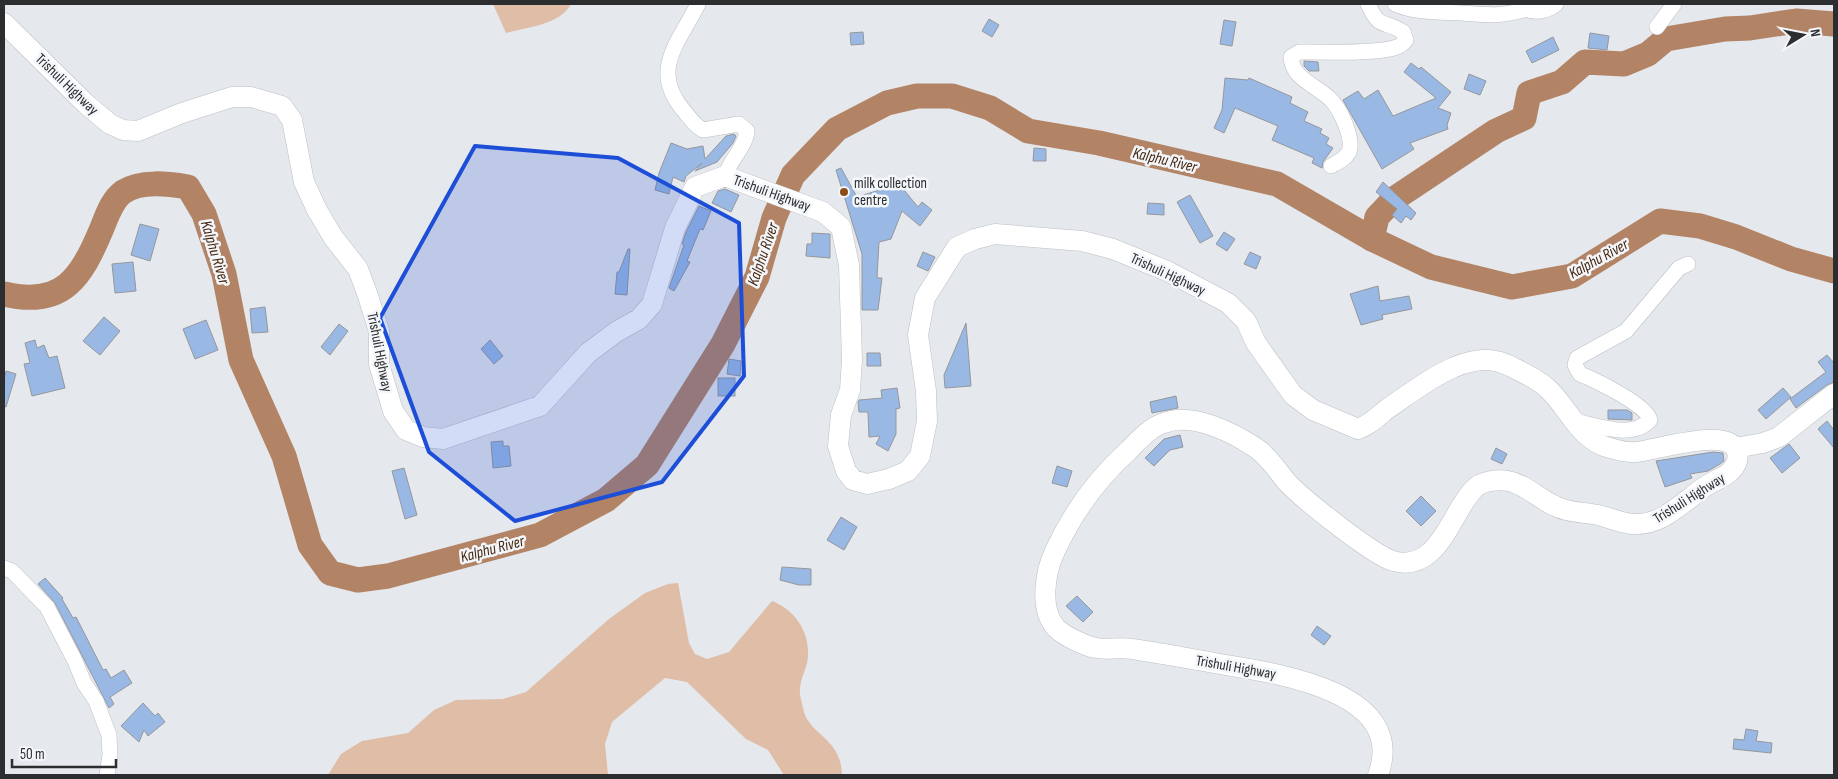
<svg xmlns="http://www.w3.org/2000/svg" width="1838" height="779" viewBox="0 0 1838 779" font-family="'Sofia Sans Condensed',sans-serif">
<style>
.green{fill:#e0bda6}
.lines{fill:none;stroke-linecap:round;stroke-linejoin:round}
.river{stroke:#b28365;stroke-width:25}
.building{fill:#99b9e4;stroke:#95979b}
.street-casing{stroke:#bcbfc3;stroke-width:16}
.secondary-casing{stroke:#bcbfc3;stroke-width:21}
.street{stroke:#fff;stroke-width:15}
.secondary{stroke:#fff;stroke-width:20}
.marked{fill:#1d4ed8;fill-opacity:0.2;stroke:#1d4ed8;stroke-width:4;stroke-linejoin:round}
.poi-dot{fill:#8c4b17;stroke:#f3f6fa;stroke-width:2}
.labels{text-anchor:middle;stroke-width:5;stroke-linejoin:round;paint-order:stroke}
.street-label{font-size:15px;fill:#2c2d2e;stroke:#f3f6fa}
.poi-label{font-size:15px;fill:#2c2d2e;stroke:#f3f6fa;text-anchor:start}
.water-label{font-size:16px;font-style:italic;fill:#47260e;stroke:#f3f6fa}
</style>
<rect width="100%" height="100%" fill="#e5e8ec"/>
<g class="green">
<path d="M493,4H571C560,25 527,27 506,33Z"/>
<path d="M678,583L689,643L695,654L707,659L729,652L772,601C795,610 809,631 808,655C808,667 800,678 800,689C799,695 802,702 803,708C808,736 841,736 842,775H784L768,750L746,739L687,682L665,678L612,722L605,744L608,775H328L341,754L362,741L408,733L434,710L456,700L503,699L526,692L609,619L645,593L668,584Z"/>
</g>
<g class="lines">
<g class="river">
<path d="M1372,239L1377,217L1394,199L1496,131L1524,118L1529,93L1562,82L1585,62L1624,64L1648,54L1666,39L1725,29L1750,28L1796,21L1834,24"/>
<path d="M4,294C63,308 81,278 102,228C107,216 112,200 123,192C141,180 169,184 188,187L204,214L224,274L241,360L284,456L310,545L330,573L358,580L388,576L540,535L606,500L647,465L723,344L757,277L774,218L793,175L837,129L887,103L917,96H952L990,108L1028,131L1099,143L1277,184L1372,239L1431,267L1512,287L1572,276L1660,221L1700,226L1736,237L1791,259L1834,271"/>
</g>
</g>
<g class="building">
<path d="M989,19L999,25L992,37L982,31Z"/>
<path d="M1224,20L1236,22L1232,46L1220,44Z"/>
<path d="M863,32L864,44L851,45L850,33Z"/>
<path d="M1590,33L1609,36L1607,50L1588,48Z"/>
<path d="M1553,37L1559,50L1532,63L1526,51Z"/>
<path d="M1304,61L1318,62L1319,71H1309L1304,66Z"/>
<path d="M1411,63L1419,69L1421,67L1451,92L1438,108L1451,113L1447,125L1448,129L1410,143L1414,149L1382,169L1343,100L1358,91L1364,99L1378,90L1393,116L1436,98L1404,72Z"/>
<path d="M1469,74L1486,81L1480,95L1464,89Z"/>
<path d="M1225,78L1248,80L1249,78L1292,97L1290,103L1308,112L1304,121L1322,129L1320,133L1329,138L1326,144L1333,148L1323,162L1322,168L1312,163L1314,158L1272,140L1278,126L1235,108L1224,133L1214,128L1222,110Z"/>
<path d="M734,134L736,136L733,143L717,162L695,171L702,163L686,176L684,182L673,177L669,194L655,190L659,173L671,143L687,149L703,146L705,159L726,136Z"/>
<path d="M1034,148L1046,149V161H1033Z"/>
<path d="M841,168L857,197L899,184L918,207L922,202L932,210L920,226L902,211L891,239L879,242L877,278H882L878,310H862V254L836,170Z"/>
<path d="M1383,182L1416,213L1411,220L1406,216L1401,223L1392,215L1397,209L1376,192Z"/>
<path d="M725,189L739,195L731,212L712,203L718,191Z"/>
<path d="M1190,195L1213,236L1200,243L1177,202Z"/>
<path d="M1148,203L1164,204V215L1147,214Z"/>
<path d="M699,206L711,211L703,230L700,229L687,261L690,262L674,291L669,288L684,245L682,244L686,232Z"/>
<path d="M140,224L159,229L150,261L131,255Z"/>
<path d="M1224,232L1235,239L1227,251L1216,244Z"/>
<path d="M812,233L830,234V258L806,256L807,244H812Z"/>
<path d="M628,249H630L627,295L615,294L617,272H619Z"/>
<path d="M923,252L935,257L928,271L917,266Z"/>
<path d="M1250,252L1261,257L1256,269L1244,264Z"/>
<path d="M133,262L136,291L115,293L112,264Z"/>
<path d="M1378,286L1380,301L1409,296L1412,309L1382,315L1383,319L1361,325L1350,294Z"/>
<path d="M265,307L268,332L252,333L250,309Z"/>
<path d="M104,317L120,331L100,355L83,341Z"/>
<path d="M206,320L218,350L195,359L183,329Z"/>
<path d="M966,323L971,386L945,388L944,375Z"/>
<path d="M339,324L348,331L330,355L321,347Z"/>
<path d="M35,340L37,348L44,345L49,358L57,356L65,388L32,396L24,364L30,363L25,343Z"/>
<path d="M490,340L503,356L494,364L481,349Z"/>
<path d="M867,353H880L881,366H867Z"/>
<path d="M1827,355L1834,363V382L1827,385L1796,408L1790,399L1826,372L1818,362Z"/>
<path d="M729,359L741,361L740,376L727,374Z"/>
<path d="M6,371L16,374L6,407L4,406V380Z"/>
<rect x="718" y="378" width="17" height="18"/>
<path d="M897,388L900,408L896,409V434L888,451L876,444L880,436L869,437L868,412H859L858,402L859,400L882,398L881,390Z"/>
<path d="M1783,388L1791,397L1766,419L1758,410Z"/>
<path d="M1176,396L1178,408L1152,413L1150,402Z"/>
<path d="M1608,410H1627L1632,413V420L1608,419Z"/>
<path d="M1827,421L1834,430V448L1818,429Z"/>
<path d="M1180,435L1183,447L1170,450L1154,466L1145,458L1164,439Z"/>
<path d="M503,441V446H509L511,466L493,468L491,442Z"/>
<path d="M1789,444L1800,458L1782,473L1770,458Z"/>
<path d="M1496,448L1507,454L1502,464L1491,459Z"/>
<path d="M1713,452L1723,453L1724,461L1720,464L1708,471L1690,474L1692,478L1665,487L1656,461Z"/>
<path d="M1057,466L1072,471L1067,487L1052,483Z"/>
<path d="M404,468L417,515L405,519L392,471Z"/>
<path d="M1421,496L1436,511L1421,526L1406,511Z"/>
<path d="M841,517L857,527L844,550L827,540Z"/>
<path d="M782,567L811,569V585H799L780,580Z"/>
<path d="M45,578L63,598L62,599L73,618L76,617L103,670L106,669L111,678L124,670L132,683L110,697L114,704L109,708L55,603L38,584Z"/>
<path d="M1077,596L1093,612L1083,622L1066,606Z"/>
<path d="M1317,626L1331,636L1324,645L1311,635Z"/>
<path d="M143,703L155,716L158,713L165,722L148,736L144,730L139,742L121,726Z"/>
<path d="M1746,729L1758,731L1756,741L1772,743L1771,753L1733,749L1734,739L1744,740Z"/>
</g>
<g class="lines">
<defs>
<g id="street">
<path d="M698,4C679,43 649,70 684,111C690,118 695,126 703,130L739,124L747,131C746,146 730,160 725,176"/>
<path d="M1395,4C1417,13 1438,12 1461,13C1488,15 1500,17 1527,9"/>
<path d="M1526,4L1527,9C1535,14 1549,10 1556,4"/>
<path d="M1657,27L1674,4"/>
<path d="M1331,166C1338,162 1345,159 1349,152C1354,139 1341,111 1332,101C1319,86 1292,80 1291,57L1299,52C1320,52 1379,54 1397,47C1401,46 1403,43 1406,40L1403,32C1384,19 1380,31 1368,4"/>
<path d="M1574,421C1596,425 1632,440 1650,420C1647,405 1595,380 1580,374L1575,365L1577,358L1626,331L1679,268L1688,264"/>
<path d="M4,568L12,571L47,607L75,661L84,683L96,701L109,735L110,755L107,775"/>
</g>
<g id="secondary">
<path d="M4,23L86,104L110,124L123,130L138,131L182,113L232,97H251L282,106L292,120L304,182L317,210L333,237L358,269L367,293L379,331V364L393,411L406,430L423,437L443,439L540,406L588,353L616,332L639,319L652,304L675,228L695,187L725,176L823,212L841,227L849,265L852,360L850,390L841,415L838,446L846,471L853,480L867,484L889,479L908,471L920,456L927,421L926,391L918,335L925,298L957,247L975,239L995,234L1082,241L1113,249L1167,271L1228,303L1246,321L1256,343L1293,395L1313,410L1358,429C1370,425 1377,417 1387,409C1414,391 1449,362 1482,360C1495,359 1505,363 1516,369C1526,374 1538,380 1546,387C1569,407 1578,440 1610,448C1617,450 1629,453 1636,452C1652,452 1746,419 1737,461C1733,476 1713,480 1703,488C1682,503 1661,526 1633,524C1621,523 1610,518 1598,515C1584,512 1568,513 1555,506C1539,499 1525,484 1508,481C1498,479 1481,481 1474,489C1452,510 1439,574 1393,561C1373,555 1301,498 1286,481C1276,469 1269,457 1256,448C1232,432 1192,412 1164,423C1150,427 1139,440 1129,450C1098,478 1072,514 1055,551C1045,572 1039,609 1056,628C1064,636 1085,646 1096,648C1107,650 1120,647 1132,649C1161,653 1191,659 1220,664C1275,673 1409,691 1378,775"/>
<path d="M1735,448L1763,443L1779,437L1834,394"/>
</g>
</defs>
<use href="#street" class="street-casing"/>
<use href="#secondary" class="secondary-casing"/>
<use href="#street" class="street"/>
<use href="#secondary" class="secondary"/>
</g>
<path class="marked" d="M475,146L618,158L739,223L744,376L662,482L515,521L429,452L380,318Z"/>
<circle class="poi-dot" cx="844" cy="192" r="5"/>
<g class="labels">
<g class="street-label">
<text transform="translate(67 84) rotate(44)" y="5">Trishuli Highway</text>
<text transform="translate(772 193) rotate(20)" y="5">Trishuli Highway</text>
<text transform="translate(1168 274) rotate(25)" y="5">Trishuli Highway</text>
<text transform="translate(380 352) rotate(79)" y="5">Trishuli Highway</text>
<text transform="translate(1689 498) rotate(-32)" y="5">Trishuli Highway</text>
<text transform="translate(1236 667) rotate(10)" y="5">Trishuli Highway</text>
</g>
<g class="poi-label">
<text x="854" y="188">milk collection<tspan x="854" dy="17">centre</tspan></text>
</g>
<g class="water-label">
<text transform="translate(1165 159) rotate(13)" y="6">Kalphu River</text>
<text transform="translate(216 252) rotate(73)" y="6">Kalphu River</text>
<text transform="translate(762 254) rotate(-71)" y="6">Kalphu River</text>
<text transform="translate(1598 258) rotate(-29)" y="6">Kalphu River</text>
<text transform="translate(492 548) rotate(-15)" y="6">Kalphu River</text>
</g>
</g>
<rect width="1838" height="779" fill="none" stroke="#2c2d2e" stroke-width="10"/>
<g transform="translate(1803 35) rotate(80)" stroke="#f3f6fa" stroke-width="4" paint-order="stroke">
<path d="M0-4L9 19L0 12L-9 19Z" fill="#2c2d2e"/>
<text y="-8" font-size="14" font-weight="bold" text-anchor="middle" fill="#2c2d2e">N</text>
</g>
<path d="M12 759v8h104v-8" fill="none" stroke="#2c2d2e" stroke-width="2.5"/>
<text x="20" y="759" font-size="15" fill="#2c2d2e" stroke="#f3f6fa" stroke-width="4" paint-order="stroke">50 m</text>
</svg>
